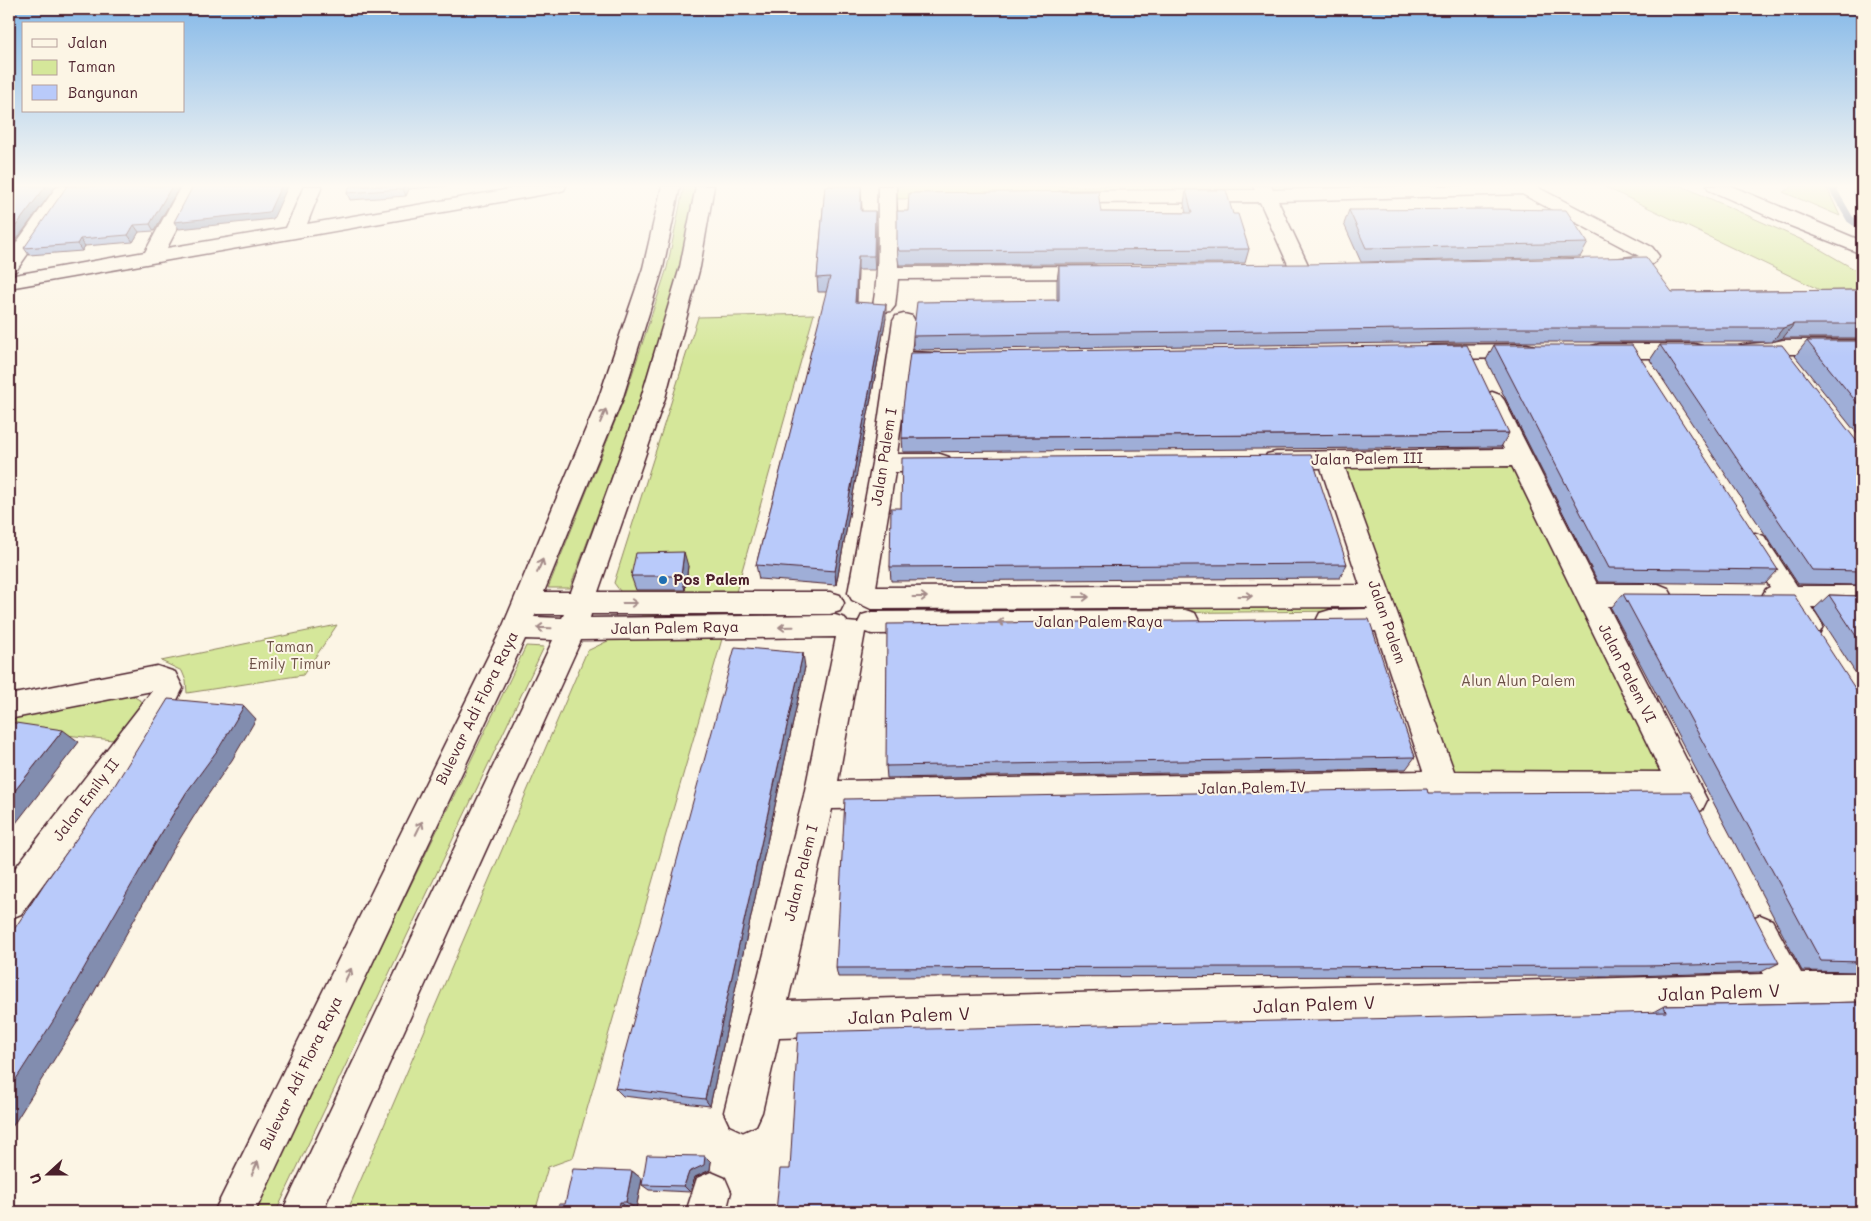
<svg xmlns="http://www.w3.org/2000/svg" width="1871" height="1221" viewBox="0 0 1871 1221" font-family="Mali,sans-serif">
<style>
.green{fill:#d5e79a;stroke:#908362}
.lines{fill:none;stroke-linecap:round;stroke-linejoin:round}
.stream{stroke:#737e9d;stroke-width:7}
.street-casing{stroke:#4a1f2b;stroke-width:3}
.secondary-casing{stroke:#4a1f2b;stroke-width:3}
.street{fill:#fcf5e5;fill-rule:evenodd}
.secondary{fill:#fcf5e5;fill-rule:evenodd}
.wall{fill:#9faed7;stroke:#4a1f2b}
.shaded-wall{fill:#828daf;stroke:#4a1f2b}
.building{fill:#b9cafa;stroke:#4a1f2b}
.oneway{stroke:#a38a88}
.poi-dot{fill:#1f6fb2;stroke:#fcf5e5;stroke-width:2}
.labels{text-anchor:middle;stroke-width:4;stroke-linejoin:round;paint-order:stroke}
.street-label{font-size:15px;fill:#4a1f2b;stroke:#fcf5e5}
.poi-label{font-size:15px;font-weight:bold;fill:#4a1f2b;stroke:#fcf5e5;text-anchor:start}
.park-label{font-size:15px;fill:#6d5147;stroke:#fcf5e5}
.near-street-label{font-size:18px;fill:#4a1f2b;stroke:#fcf5e5}
</style>
<rect width="100%" height="100%" fill="#fcf5e5"/>
<filter id="ink" filterUnits="userSpaceOnUse"><feTurbulence type="fractalNoise" baseFrequency=".02" numOctaves="2"/><feDisplacementMap in="SourceGraphic" scale="10" xChannelSelector="R" yChannelSelector="G"/><feConvolveMatrix kernelMatrix="1 2 1 2 8 2 1 2 1" color-interpolation-filters="sRGB"/></filter>
<g filter="url(#ink)">
<g class="green">
<path d="M684,186H696L680,268L641,398L570,588H548L624,399L667,268Z"/>
<path d="M887,186H1522L1526,188L1266,196L886,199Z"/>
<path d="M1603,186H1682L1811,244L1854,269L1862,276V290L1822,291Z"/>
<path d="M1793,186H1826L1840,216L1783,192Z"/>
<path d="M814,314L736,592L623,595L614,583L698,317Z"/>
<path d="M1514,465L1669,775L1452,776L1341,466Z"/>
<path d="M1350,602L1353,611L900,615V605Z"/>
<path d="M814,609L813,619L641,620L643,611Z"/>
<path d="M337,625L303,675L187,693L186,681L182,671L161,661Z"/>
<path d="M612,639H722L573,1158L548,1167L535,1212H347L587,651Z"/>
<path d="M526,646L544,647L276,1212H253Z"/>
<path d="M126,692L143,702L113,740L9,729V714Z"/>
</g>
<g class="lines">
<g class="stream">
<path d="M1831,186L1850,219L1862,227"/>
<path d="M1857,186L1856,191L1862,207"/>
<path d="M1862,252L1860,259L1862,261"/>
</g>
<defs>
<g id="street">
<path d="M57,186H75L16,271L9,273V253Z"/>
<path d="M181,186H199L167,248L286,228L304,186H322L307,224L527,186H566L564,190L557,192L9,288V276L145,252Z"/>
<path d="M662,186H680L663,268L622,400L544,592H571L641,398L680,267L696,186H714L700,267L665,398L598,592H830L840,595L844,603L840,611L830,614H591L590,618L835,615L845,618L847,622L858,623L862,615L872,612L1185,610L1195,613L1199,621L1195,629L1185,632L872,634L865,632L838,781L1423,771L1376,631L1330,632L1320,629L1316,621L1320,613L1330,610L1368,609L1367,607L871,609L852,600L848,593L872,463L893,321L896,316L904,314L912,316L915,321L911,352L955,354L958,359L955,364L909,366L897,454H940L949,457L952,463L949,469L940,472H895L876,587L1360,585L1321,468H1276L1267,466L1264,460L1267,454L1276,452L1504,449L1480,400L1484,395L1492,392L1500,395L1504,400L1597,584H1658L1668,588L1672,595L1668,602L1658,606H1608L1707,800L1702,810L1691,814L1680,810L1675,800L1443,799L832,809L788,1001L1763,974L1743,932L1748,920L1760,915L1772,920L1801,973H1862V1009H1791L779,1038L762,1112L756,1125L743,1131L730,1125L724,1112L804,795L836,637L581,640L322,1212H282L553,640L525,639L255,1212H214L502,628L598,400L643,268ZM1512,466L1661,772L1454,771L1345,468ZM536,614H564L562,618L534,617Z"/>
<path d="M878,186H896L898,267L1095,266L1102,268L1105,272L1102,276L1095,278L898,279L895,306L891,311L884,312L877,311L873,306C880,267 877,226 878,186Z"/>
<path d="M1253,186H1271L1273,190L1422,186H1535L1652,247L1659,256C1652,273 1621,272 1606,268L1603,264L1606,260L1639,256L1522,194L1278,201L1311,271L1308,275L1301,277L1294,275L1291,271L1260,202L1063,203L1056,201L1054,197L1056,193L1063,191L1255,190Z"/>
<path d="M1783,340H1862V354H1788C1776,361 1753,359 1739,356L1736,351L1739,346C1754,342 1768,344 1783,340Z"/>
<path d="M1527,344L1535,346L1538,351L1535,356L1527,358L1432,359L1424,357L1421,352L1424,347L1432,345Z"/>
<path d="M1600,344H1694L1702,346L1705,351L1702,356L1694,358H1600L1592,356L1589,351L1592,346Z"/>
<path d="M1755,533L1764,536L1797,586H1862V608L1811,607L1823,626L1819,634C1796,641 1792,623 1782,607L1766,603L1762,596L1766,589L1770,587L1742,543L1746,536Z"/>
<path d="M157,666L175,672L183,688L174,706L21,914L9,919V876L152,691L9,719V695Z"/>
<path d="M711,1172L725,1178L731,1192L726,1212H686L697,1178Z"/>
</g>
<path id="secondary" d="M1707,186H1731L1862,241V254L1783,223L1709,190Z"/>
</defs>
<use href="#street" class="street-casing"/>
<use href="#secondary" class="secondary-casing"/>
<use href="#street" class="street"/>
<use href="#secondary" class="secondary"/>
</g>
<g class="wall">
<path d="M180,186L154,231L139,232L133,242L85,246L82,251L29,255L24,248Z"/>
<path d="M350,186H446L409,189L406,196L350,200L347,193Z"/>
<path d="M825,186H861L862,211L876,225V261L875,270H858L857,302L886,318L836,585L759,579L756,565L827,292H818L817,278Z"/>
<path d="M1186,190L1233,214L1249,249L1245,263L899,265L898,259L897,244L1101,212L1186,213L1184,204Z"/>
<path d="M1349,210L1588,243L1580,257L1361,262L1344,224Z"/>
<path d="M1059,266L1672,292L1862,290V338H1783L1772,342H1469L913,350V336L1057,300V280Z"/>
<path d="M1807,341H1862V440L1795,356Z"/>
<path d="M1494,345L1778,570L1765,584L1598,582L1486,360Z"/>
<path d="M1660,345L1862,448V585L1798,584L1650,360Z"/>
<path d="M1509,433L1501,447L903,452L902,438Z"/>
<path d="M901,508L1347,564L1340,578L891,581L890,567Z"/>
<path d="M688,566L685,590H636L631,576Z"/>
<path d="M1623,594L1862,699V972L1802,971L1611,608Z"/>
<path d="M1829,595L1862,596V683L1814,609Z"/>
<path d="M805,667L710,1106L623,1096L615,1088Z"/>
<path d="M1389,679L1388,681L1415,757L1406,769L887,778L886,766Z"/>
<path d="M1428,793L1779,963L1761,972L1631,976L838,977L836,968Z"/>
<path d="M1862,1002L790,1169L1653,1012L1664,1006Z"/>
<path d="M711,1162L710,1170L695,1177L690,1192L649,1190L642,1185Z"/>
<path d="M632,1171L642,1179L636,1209H630V1212H557Z"/>
</g>
<g class="shaded-wall">
<path d="M46,186H56L9,250V235Z"/>
<path d="M172,186H180L154,231L150,224Z"/>
<path d="M281,186H288L273,219L179,229L174,222Z"/>
<path d="M404,186H407L409,189L406,196L403,189Z"/>
<path d="M861,186L862,226L861,211Z"/>
<path d="M875,211L876,225L875,270L874,256Z"/>
<path d="M134,225L139,232L133,242L128,235Z"/>
<path d="M80,239L85,246L82,251L77,244Z"/>
<path d="M858,256V270L856,316L855,302Z"/>
<path d="M886,304V318L836,585L835,571Z"/>
<path d="M1794,324L1783,338L1772,342L1783,328Z"/>
<path d="M684,552L688,566L685,590L681,576Z"/>
<path d="M803,653L805,667L710,1106L705,1099Z"/>
<path d="M244,706L256,719L232,760L201,805L171,853L78,1021L9,1132V1090L156,842L186,793Z"/>
<path d="M63,730L79,742L9,832V798Z"/>
<path d="M9,834L14,838L9,844Z"/>
<path d="M705,1156L711,1162L710,1170L695,1177L690,1192L684,1186L689,1172Z"/>
<path d="M632,1171L642,1179L636,1209L626,1202Z"/>
<path d="M620,1202L630,1209V1212H618Z"/>
</g>
<g class="building">
<path d="M9,186H46L9,235Z"/>
<path d="M67,186H172L150,224L134,225L128,235L80,239L77,244L24,248Z"/>
<path d="M193,186H281L269,212L174,222Z"/>
<path d="M350,186H404L403,189L347,193Z"/>
<path d="M825,186H861V211H875L874,256H858L855,302L886,304L835,571L756,565L830,277L817,278Z"/>
<path d="M1186,190H1226L1233,214H1238L1249,249L899,251L897,244V211H908L909,193L1098,191L1101,212L1192,213Z"/>
<path d="M1490,209L1566,210L1588,243L1366,248L1349,210Z"/>
<path d="M1646,257L1672,292L1862,290V324H1794L1783,328H1476L913,336L917,302L1059,300V266L1306,264Z"/>
<path d="M1807,341H1862V409Z"/>
<path d="M1467,345L1509,433L902,438L903,407L910,353Z"/>
<path d="M1494,345H1632L1778,570L1609,568Z"/>
<path d="M1660,345H1782L1862,448V571L1812,570Z"/>
<path d="M1311,455L1347,564L890,567L891,508H901L902,458Z"/>
<path d="M684,552L681,576H631L636,553Z"/>
<path d="M1623,594L1794,595L1862,699V962L1821,961Z"/>
<path d="M1829,595L1862,596V645Z"/>
<path d="M1369,619L1389,679H1388L1415,757L886,766L887,624Z"/>
<path d="M735,647L803,653L705,1099L615,1088Z"/>
<path d="M168,699L244,706L219,748L186,793L156,842L59,1012L9,1090V937L44,884L115,785Z"/>
<path d="M9,722L63,730L9,798Z"/>
<path d="M1427,789L1428,793L1690,792L1779,963L1646,966L836,968L845,799Z"/>
<path d="M1862,1002V1212H776L780,1169H790L798,1032L1666,1012L1664,1006Z"/>
<path d="M647,1155L705,1156L704,1165L689,1172L684,1186L642,1185Z"/>
<path d="M573,1169L632,1171L626,1202H620L618,1212H557L559,1204H565Z"/>
</g>
<defs><path id="oneway-shaft" d="M-6 0H5M1.5-3L5.5 0L1.5 3" fill="none" stroke-width="1.6" stroke-linecap="round" stroke-linejoin="round" transform="scale(1.25)"/></defs>
<g class="oneway">
<use href="#oneway-shaft" transform="translate(603 416) rotate(-67)"/>
<use href="#oneway-shaft" transform="translate(540 566) rotate(-67)"/>
<use href="#oneway-shaft" transform="translate(1245 596)"/>
<use href="#oneway-shaft" transform="translate(920 597)"/>
<use href="#oneway-shaft" transform="translate(1082 597)"/>
<use href="#oneway-shaft" transform="translate(630 603)"/>
<use href="#oneway-shaft" transform="translate(1005 622) rotate(180)"/>
<use href="#oneway-shaft" transform="translate(786 627) rotate(179)"/>
<use href="#oneway-shaft" transform="translate(544 628) rotate(-178)"/>
<use href="#oneway-shaft" transform="translate(419 828) rotate(-64)"/>
<use href="#oneway-shaft" transform="translate(348 975) rotate(-64)"/>
<use href="#oneway-shaft" transform="translate(255 1168) rotate(-65)"/>
</g>
</g>
<linearGradient id="sky" x2="0" y2="1"><stop stop-color="#84b8e8"/><stop offset="0.52" stop-color="#fefaf3"/><stop offset="1" stop-color="#fefaf3" stop-opacity="0"/></linearGradient>
<rect width="1871" height="357" fill="url(#sky)"/>
<circle class="poi-dot" cx="663" cy="580" r="5"/>
<g class="labels">
<g class="street-label">
<text transform="translate(884 457) rotate(-81)" y="5">Jalan Palem I</text>
<text transform="translate(1367 459) rotate(-1)" y="5">Jalan Palem III</text>
<text x="1099" y="627">Jalan Palem Raya</text>
<text transform="translate(1387 622) rotate(71)" y="5">Jalan Palem</text>
<text transform="translate(675 628) rotate(-1)" y="5">Jalan Palem Raya</text>
<text transform="translate(1627 673) rotate(63)" y="5">Jalan Palem VI</text>
<text transform="translate(477 708) rotate(-64)" y="5">Bulevar Adi Flora Raya</text>
<text transform="translate(1252 788) rotate(-1)" y="5">Jalan Palem IV</text>
<text transform="translate(86 800) rotate(-53)" y="5">Jalan Emily II</text>
<text transform="translate(801 873) rotate(-76)" y="5">Jalan Palem I</text>
<text transform="translate(301 1073) rotate(-64)" y="5">Bulevar Adi Flora Raya</text>
</g>
<g class="poi-label">
<text x="673" y="585">Pos Palem</text>
</g>
<g class="park-label">
<text x="290" y="652">Taman<tspan x="290" dy="17">Emily Timur</tspan></text>
<text x="1518" y="686">Alun Alun Palem</text>
</g>
<g class="near-street-label">
<text transform="translate(1719 993) rotate(-2)" y="6">Jalan Palem V</text>
<text transform="translate(1314 1005) rotate(-2)" y="6">Jalan Palem V</text>
<text transform="translate(909 1016) rotate(-2)" y="6">Jalan Palem V</text>
</g>
</g>
<rect width="1871" height="1221" fill="none" stroke="#fcf5e5" stroke-width="30"/>
<rect x="15" y="15" width="1841" height="1191" fill="none" stroke="#4a1f2b" stroke-width="2" filter="url(#ink)"/>
<rect x="22" y="22" width="162" height="90" fill="#fcf5e5" stroke="#b59f9b"/>
<rect x="32" y="39" width="25" height="8" fill="#fcf5e5" stroke="#b59f9b"/>
<text x="68" y="48" font-size="15" fill="#4a1f2b">Jalan</text>
<rect x="32" y="60" width="25" height="15" fill="#d5e79a" stroke="#b59f9b"/>
<text x="68" y="72" font-size="15" fill="#4a1f2b">Taman</text>
<rect x="32" y="85" width="25" height="15" fill="#b9cafa" stroke="#b59f9b"/>
<text x="68" y="98" font-size="15" fill="#4a1f2b">Bangunan</text>
<g transform="translate(48 1174) rotate(249)" stroke="#fcf5e5" stroke-width="4" paint-order="stroke">
<path d="M0-4L9 19L0 12L-9 19Z" fill="#4a1f2b"/>
<text y="-8" font-size="14" font-weight="bold" text-anchor="middle" fill="#4a1f2b">U</text>
</g>
</svg>
